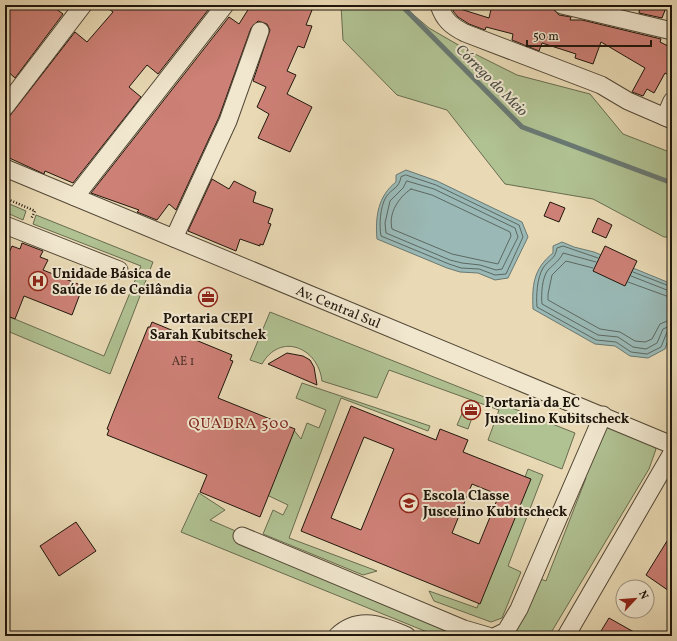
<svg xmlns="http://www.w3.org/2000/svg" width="677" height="641" viewBox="0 0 677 641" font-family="Vollkorn,serif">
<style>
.green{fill:#b0c192;stroke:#686c4f}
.water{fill:#9ab9b6;stroke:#697872}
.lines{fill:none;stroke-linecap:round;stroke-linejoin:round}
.shore{stroke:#5c6861;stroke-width:1}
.stream{stroke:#697872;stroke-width:5}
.building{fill:#cd8076;stroke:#1f160c;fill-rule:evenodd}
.minor-casing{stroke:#524736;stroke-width:19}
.path{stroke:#1f160c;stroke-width:2.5;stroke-dasharray:1 2;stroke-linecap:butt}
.minor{stroke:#f1e7cf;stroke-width:17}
.labels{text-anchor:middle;stroke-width:4;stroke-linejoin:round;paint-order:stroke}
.number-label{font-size:12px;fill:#4a3026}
.poi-label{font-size:14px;font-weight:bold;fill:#1f160c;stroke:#f1e7cf;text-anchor:start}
.street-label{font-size:14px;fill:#1f160c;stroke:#f1e7cf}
.water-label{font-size:15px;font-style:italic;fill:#4a4f48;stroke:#f1e7cf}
.neighbourhood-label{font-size:15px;letter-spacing:1px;fill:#7a1f14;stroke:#f1e7cf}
</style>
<rect width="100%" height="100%" fill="#e9dab5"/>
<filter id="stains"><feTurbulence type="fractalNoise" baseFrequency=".005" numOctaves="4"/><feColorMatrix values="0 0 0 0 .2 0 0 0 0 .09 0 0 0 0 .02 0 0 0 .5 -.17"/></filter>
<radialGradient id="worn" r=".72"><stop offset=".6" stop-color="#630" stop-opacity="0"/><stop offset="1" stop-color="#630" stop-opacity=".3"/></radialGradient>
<g class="green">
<path d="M341,5H402L429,28L467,50L517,75L590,94L623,134L672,153V237H664L593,199L505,184L447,110L397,95L343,40Z"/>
<path d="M5,202L26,211L23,220L5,212Z"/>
<path d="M36,215L153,262L110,374L5,330V315L104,356L141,266L33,224Z"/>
<path d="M270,312L575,433L562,469L488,440L499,410L389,370L377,398L322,381C318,347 280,332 262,364L250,360Z"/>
<path d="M302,383L430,426L428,431L341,398L289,538L377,571L363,575L263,534L273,510L283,515L288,505L267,495L293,429L301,439L307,423L319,428L326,410L296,398Z"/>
<path d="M464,409L474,412L468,429L457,425Z"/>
<path d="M602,425L647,441L656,449L649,469L549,636H503L538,578L546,581L586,478L580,476Z"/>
<path d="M528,469L543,475L508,566L521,572L502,618L491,622L434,601L429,591L477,608Z"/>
<path d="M199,493L225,510L210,520L480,636H437L181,532Z"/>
</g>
<g class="water">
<path d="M406,170L437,181L522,222L528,237L508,278L495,280L478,273L460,272L447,268L377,239C375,217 378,196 396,182V175Z"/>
<path d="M562,242L574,247L594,252L672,284V329L665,349L648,358L630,356L615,346L595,344L533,309C532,286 533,269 553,253V246Z"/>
</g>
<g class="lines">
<g class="shore">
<path d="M406,175L436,185L519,225L523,237L506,274L495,275L479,269L461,268L449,264L381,236C379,225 380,207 386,197C392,188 399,189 401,177Z"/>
<path d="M407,181L434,189L515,228L518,237L502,269L496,270L480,265L462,263L450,260L386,233L385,223L390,201L403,188Z"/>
<path d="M411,189L432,195L510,232L511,236L498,264L452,254L392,229C388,213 399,197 411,189Z"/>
<path d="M598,258L563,246L557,248C555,260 549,259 543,268C537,278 536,296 537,307L596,340L616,342L631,352L647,354L661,347L667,332L672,330"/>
<path d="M596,262L563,253C560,260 554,264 548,270C542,277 541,295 542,304L598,335L618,337L633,347L646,349L657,343L663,329L672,325"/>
<path d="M593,268L566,261L552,275L548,294V300L600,329L620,332L635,341L645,342L652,339L660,324L672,319"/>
<path d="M633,272L672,287"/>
<path d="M631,276L672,292"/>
<path d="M628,282L672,298"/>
</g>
<path class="stream" d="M401,5L522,127L672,183"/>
</g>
<g class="building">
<path d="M5,5H51L63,14L15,78L5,69Z"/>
<path d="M104,5H212L158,74L147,65L129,87L141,97L73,183L45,171L44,174L5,156V122L75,32L87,42L113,12Z"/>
<path d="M251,5H314L306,25L312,26L304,48L298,46L287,71L296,75L287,94L312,107L290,152L258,138L269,114L257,107L266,87L253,81L270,30L267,24L258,21L251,28L219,117L176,210L169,204L157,220L137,212L139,210L91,193L229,17L239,24Z"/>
<path d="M492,5H504L516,8L517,5H539L553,9L559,15L571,17L570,20H582L661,39L660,42L672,48V77L665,73L654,93L647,89L643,96L632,92L645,68L601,42L593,64L575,58L576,54L542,43L539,51L512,40L513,34L486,27L485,30L469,24L458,17L453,11L454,7L489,18Z"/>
<path d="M640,5H667L662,18L639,13Z"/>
<path d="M212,179L229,189L234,181L256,192L253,202L273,209L268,223L271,224L263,245L260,244V246L240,239L236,251L188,231Z"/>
<path d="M550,202L565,208L559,222L544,216Z"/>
<path d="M598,218L612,225L606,238L592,232Z"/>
<path d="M22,243L43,251L40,257L48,260L43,270L83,286L72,315L24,296L15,319L5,315V254L8,255L12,246L20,249Z"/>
<path d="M605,246L637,261L625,286L593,271Z"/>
<path d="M152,322L232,355L230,360L233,361L218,398L295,429L260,517L200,492L207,475L107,435L109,430L107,429L114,411L148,327H150Z"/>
<path d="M287,353L303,356L310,360L314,367L317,385L268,364Z"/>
<path d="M351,406L436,440L440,429L468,440L463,452L531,479L480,604L301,531ZM364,437L394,449L361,530L331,518ZM472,484L499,495L479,544L452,533Z"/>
<path d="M76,522L96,551L59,576L40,546Z"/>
<path d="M672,533V593L646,575Z"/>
<path d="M609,618L641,636H598Z"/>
</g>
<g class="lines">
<defs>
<g id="minor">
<path d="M439,5C444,20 451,26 465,33L601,85L628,101L672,120"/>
<path d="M562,5L672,31"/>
<path d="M5,107L83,5"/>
<path d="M665,117L672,101"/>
<path id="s1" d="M5,168L672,445"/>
<path d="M75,197L225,5"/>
<path d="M5,225L119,270"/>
<path d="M174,238L228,121L260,31"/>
<path d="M242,536L464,629L488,636"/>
<path d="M337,636C359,615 382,625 407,636"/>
<path d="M496,636L506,631L519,609L603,415"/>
<path d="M566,636L672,453"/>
</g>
</defs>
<use href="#minor" class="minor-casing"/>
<path class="path" d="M5,198L35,211L31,219"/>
<use href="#minor" class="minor"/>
</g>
<defs>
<symbol id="hospital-ring" viewBox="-11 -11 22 22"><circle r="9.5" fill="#f1e7cf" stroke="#8f2418" stroke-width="1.5"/><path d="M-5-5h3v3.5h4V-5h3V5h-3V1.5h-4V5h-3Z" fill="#8f2418"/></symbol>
<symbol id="office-ring" viewBox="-11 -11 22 22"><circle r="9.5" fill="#f1e7cf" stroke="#8f2418" stroke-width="1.5"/><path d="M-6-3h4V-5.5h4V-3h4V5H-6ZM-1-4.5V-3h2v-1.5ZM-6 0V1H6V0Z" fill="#8f2418"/></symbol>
<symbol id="school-ring" viewBox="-11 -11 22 22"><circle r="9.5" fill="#f1e7cf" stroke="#8f2418" stroke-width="1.5"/><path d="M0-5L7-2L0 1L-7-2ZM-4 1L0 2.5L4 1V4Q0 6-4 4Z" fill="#8f2418"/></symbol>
</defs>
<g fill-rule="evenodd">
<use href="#hospital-ring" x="27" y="270" width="22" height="22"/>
<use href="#office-ring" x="197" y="286" width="22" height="22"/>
<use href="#office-ring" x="460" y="399" width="22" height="22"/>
<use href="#school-ring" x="398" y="492" width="22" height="22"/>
</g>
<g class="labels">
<g class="number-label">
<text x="183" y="365">AE 1</text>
</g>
<g class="poi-label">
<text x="52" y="278">Unidade Básica de<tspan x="52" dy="16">Saúde 16 de Ceilândia</tspan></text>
<text x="208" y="323" text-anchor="middle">Portaria CEPI<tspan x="208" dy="16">Sarah Kubitschek</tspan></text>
<text x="485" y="407">Portaria da EC<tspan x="485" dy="16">Juscelino Kubitscheck</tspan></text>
<text x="423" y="500">Escola Classe<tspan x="423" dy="16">Juscelino Kubitscheck</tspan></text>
</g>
<g class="street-label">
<text dy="5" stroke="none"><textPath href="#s1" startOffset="361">Av. Central Sul</textPath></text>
</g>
<g class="water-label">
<text transform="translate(492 80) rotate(45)" y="5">Córrego do Meio</text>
</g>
<g class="neighbourhood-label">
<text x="239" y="428">QUADRA 500</text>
</g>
</g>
<rect width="677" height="641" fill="none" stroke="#e9dab5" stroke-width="20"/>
<rect x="6" y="6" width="665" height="629" fill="none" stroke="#1f160c" stroke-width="2"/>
<rect x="10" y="10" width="657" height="621" fill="none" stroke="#1f160c"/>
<g transform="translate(635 599) rotate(64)"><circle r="19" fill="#f1e7cf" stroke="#9d9381"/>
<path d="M0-3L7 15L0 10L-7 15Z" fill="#8f2418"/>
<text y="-6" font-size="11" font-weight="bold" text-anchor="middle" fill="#1f160c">N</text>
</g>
<path d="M527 40v6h124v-6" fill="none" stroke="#1f160c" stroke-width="2"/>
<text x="533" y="40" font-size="12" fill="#1f160c" stroke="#f1e7cf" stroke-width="3" paint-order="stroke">50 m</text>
<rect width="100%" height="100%" filter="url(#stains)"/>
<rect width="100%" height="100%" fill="url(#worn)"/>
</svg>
